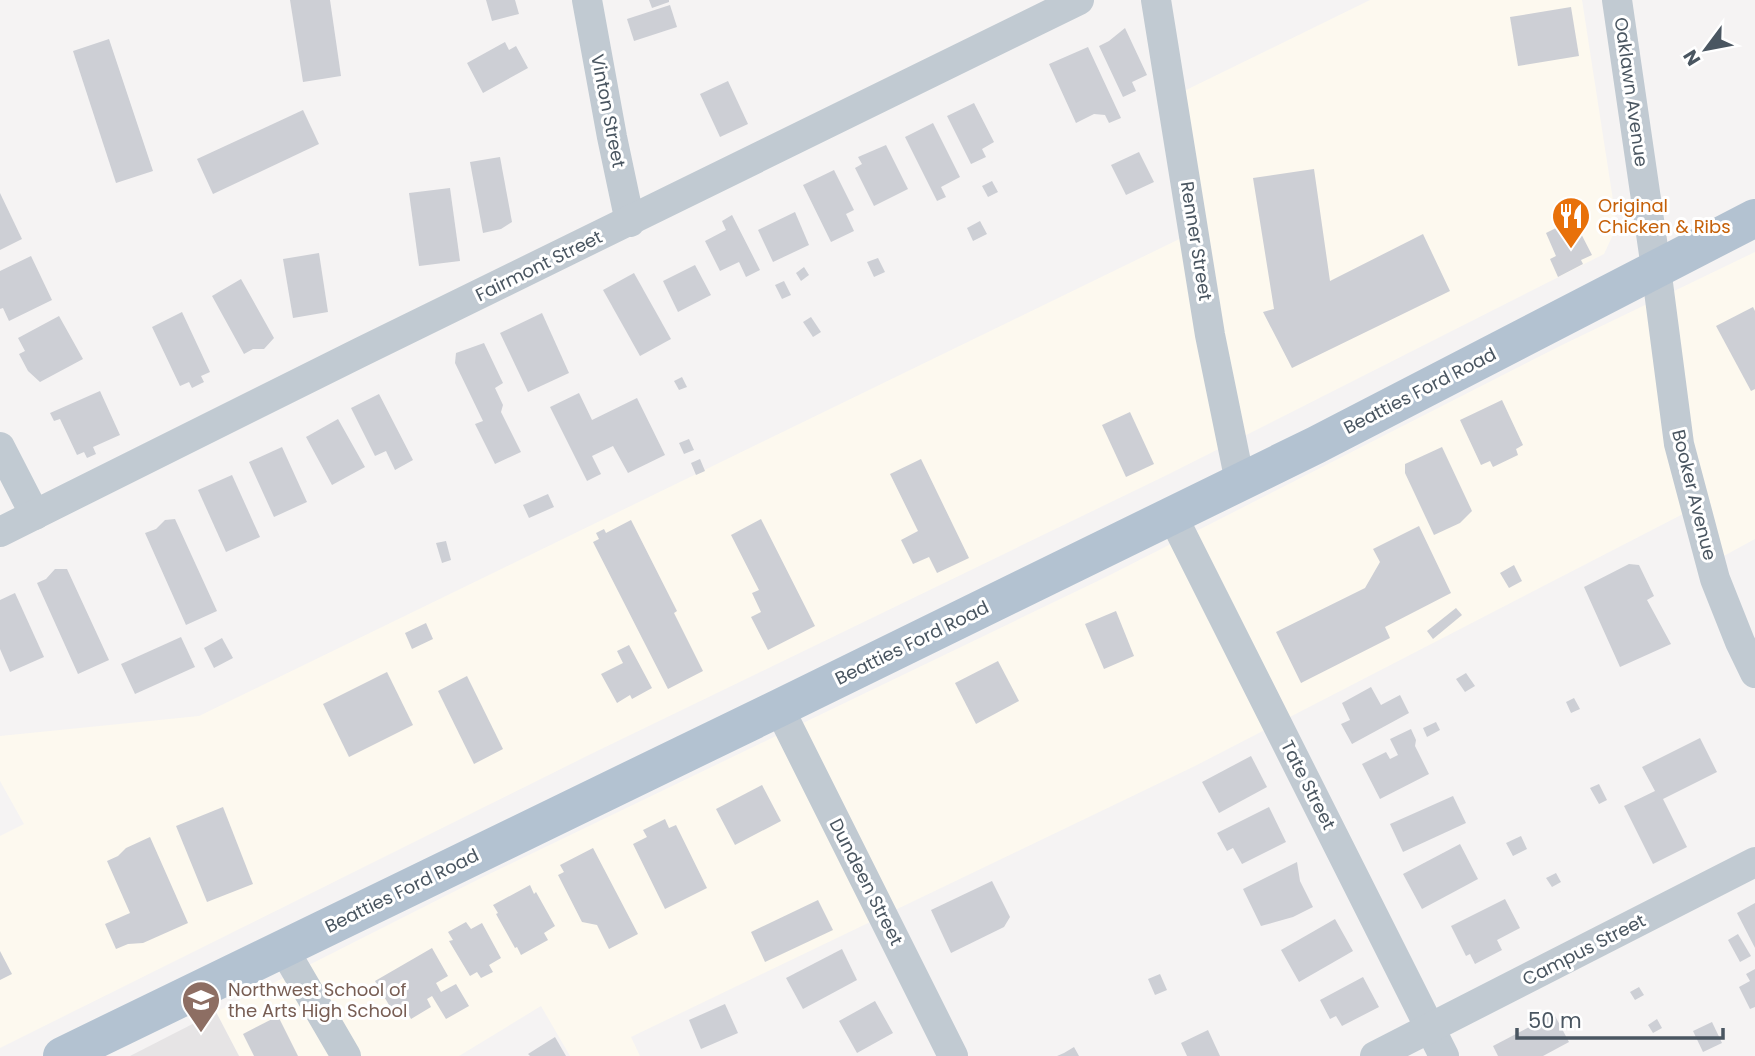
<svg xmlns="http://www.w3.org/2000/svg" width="1755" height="1056" viewBox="0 0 1755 1056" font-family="Poppins,sans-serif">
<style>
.commercial{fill:#fdf9ef}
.education{fill:#e6e4e5}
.building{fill:#cdcfd5}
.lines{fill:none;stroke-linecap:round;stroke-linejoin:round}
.minor{stroke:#c1cad2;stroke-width:30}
.major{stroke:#b3c2d1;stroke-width:38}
.labels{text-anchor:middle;stroke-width:6;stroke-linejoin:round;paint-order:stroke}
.street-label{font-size:18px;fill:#4a5661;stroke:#fff}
.food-label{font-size:18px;fill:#c56008;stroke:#fff;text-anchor:start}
.education-label{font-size:18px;fill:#785e54;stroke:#fff;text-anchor:start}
</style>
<rect width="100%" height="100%" fill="#f5f3f3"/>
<g class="commercial">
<path d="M1370,0H1582L1617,226L1604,254L1169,474L593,753L0,1048V836L24,824L0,781V736L199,716L1202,228L1182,92Z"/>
<path d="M1755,252V539L1709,564L1683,514L1195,766L631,1037L640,1056H570L541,1006L459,1056H239L216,1012L479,879L1106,577L1560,346Z"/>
</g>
<path class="education" d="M216,1012L239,1056H130Z"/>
<g class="building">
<path d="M290,0H330L341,76L303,82Z"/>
<path d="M486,0H515L519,14L492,21Z"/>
<path d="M649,0H669V2L652,8Z"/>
<path d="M670,5L677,27L634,41L627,19Z"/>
<path d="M1571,7L1579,56L1518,66L1510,17Z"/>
<path d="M1125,28L1147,75L1132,82L1136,91L1123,97L1099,46L1109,41Z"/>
<path d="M109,39L153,171L116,183L73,51Z"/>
<path d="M505,42L509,50L516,46L528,68L483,93L467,63Z"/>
<path d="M1088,47L1121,118L1109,123L1105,115L1094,114L1076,123L1049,64Z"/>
<path d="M728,81L748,124L720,137L700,94Z"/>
<path d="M974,103L994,142L982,149L986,157L971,164L947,116Z"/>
<path d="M303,110L319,144L213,194L197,159Z"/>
<path d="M933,123L960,177L941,187L946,197L937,201L905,137Z"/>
<path d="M886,145L908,189L874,206L855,168L862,164L858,157Z"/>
<path d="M1139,152L1154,182L1126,195L1111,165Z"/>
<path d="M500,157L512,222L501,229L483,233L470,162Z"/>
<path d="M1314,169L1330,281L1423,234L1450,291L1292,368L1263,312L1274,309L1253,178Z"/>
<path d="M834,170L854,210L846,214L854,231L831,242L803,185Z"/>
<path d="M992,181L998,192L988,197L982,186Z"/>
<path d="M450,188L460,261L419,266L409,193Z"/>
<path d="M0,193L22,239L0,250Z"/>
<path d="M795,212L809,245L773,262L758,230Z"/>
<path d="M732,215L760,270L746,277L739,262L720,271L705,241L726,230L722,221Z"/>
<path d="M980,221L987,234L973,241L967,228Z"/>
<path d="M1575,222L1592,255L1581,260L1583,264L1558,277L1550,259L1556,256L1546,233L1562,225L1563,228Z"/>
<path d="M319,253L328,312L293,318L283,259Z"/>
<path d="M31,256L52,300L9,321L3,308L0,309V271Z"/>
<path d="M878,258L885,272L874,277L867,262Z"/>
<path d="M695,265L711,295L678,312L663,281Z"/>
<path d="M804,267L809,275L801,281L796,273Z"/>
<path d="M634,273L671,339L640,356L603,290Z"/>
<path d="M241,279L274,338L264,349H253L244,354L212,296Z"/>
<path d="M784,281L791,295L782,299L775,285Z"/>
<path d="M1753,307L1755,311V389L1751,391L1716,326Z"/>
<path d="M182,312L210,372L201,376L204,382L192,388L189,382L180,386L152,327Z"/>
<path d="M542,313L569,373L528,392L500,333Z"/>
<path d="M59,316L83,359L40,382L28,371L19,354L25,351L18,338Z"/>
<path d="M811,317L821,332L813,337L803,322Z"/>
<path d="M484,343L503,383L495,388L503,405L501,412L521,452L495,464L475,424L483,421L455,363L456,353Z"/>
<path d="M682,377L687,387L679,390L674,381Z"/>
<path d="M100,391L120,435L93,447L96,454L87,458L84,452L77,455L60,419L54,421L50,413Z"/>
<path d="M579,393L592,420L637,398L665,455L628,473L613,446L592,456L601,474L587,481L550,407Z"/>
<path d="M379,394L413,460L395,470L386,451L375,456L351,408Z"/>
<path d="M1502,400L1523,445L1516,449L1518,455L1493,467L1490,461L1481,465L1460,420Z"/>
<path d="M1130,412L1154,464L1126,477L1102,425Z"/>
<path d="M338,419L365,467L332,485L306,437Z"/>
<path d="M689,439L694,450L684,454L679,443Z"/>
<path d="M282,447L307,502L274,517L249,462Z"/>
<path d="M1442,447L1472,511L1460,523L1434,535L1405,473V464Z"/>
<path d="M700,459L705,471L696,475L691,463Z"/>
<path d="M921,459L969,558L937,573L929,557L913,564L901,540L918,531L890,474Z"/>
<path d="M232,475L260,537L226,552L198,490Z"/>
<path d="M548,494L554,507L529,518L523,505Z"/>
<path d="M175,519L217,611L186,625L145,533L156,529L165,520Z"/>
<path d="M761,519L815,626L768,650L751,617L761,612L752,593L759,590L731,535Z"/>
<path d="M631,520L677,611L674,613L703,671L668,689L593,542L599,539L596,533L604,529L606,533Z"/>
<path d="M1419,526L1451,593L1385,627L1390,638L1301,683L1276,632L1365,588L1380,562L1373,549Z"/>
<path d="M446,541L451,560L442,563L436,543Z"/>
<path d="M1629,564L1639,565L1654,596L1647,600L1671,644L1620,667L1584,587Z"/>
<path d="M1514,565L1522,581L1509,588L1500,573Z"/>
<path d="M55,569H67L109,660L78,674L37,583L46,579Z"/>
<path d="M15,593L44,657L10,672L0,649V600Z"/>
<path d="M1456,608L1462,615L1433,639L1427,631Z"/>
<path d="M1116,611L1134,656L1104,669L1085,624Z"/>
<path d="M426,623L433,639L412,649L405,633Z"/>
<path d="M181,637L195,667L135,694L121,664Z"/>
<path d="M222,638L233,658L214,668L204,648Z"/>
<path d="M629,645L652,688L632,699L630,695L617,703L601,674L623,663L617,651Z"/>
<path d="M998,661L1019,701L976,724L955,683Z"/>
<path d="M387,672L413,725L349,757L323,704Z"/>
<path d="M1466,673L1475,686L1465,692L1456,679Z"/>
<path d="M467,676L503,749L474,764L438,691Z"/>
<path d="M1371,687L1381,705L1400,695L1409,713L1352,744L1341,724L1350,720L1342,703Z"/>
<path d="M1574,698L1580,709L1571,713L1566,702Z"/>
<path d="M1436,722L1440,730L1427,737L1423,728Z"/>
<path d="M1411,729L1416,740L1415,746L1429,774L1380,799L1362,764L1386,752L1390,759L1398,755L1390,739Z"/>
<path d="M1700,738L1717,772L1663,799L1687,847L1653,864L1624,806L1655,791L1642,767Z"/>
<path d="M1251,756L1267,787L1219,813L1202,782Z"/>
<path d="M1599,784L1607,800L1599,804L1590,788Z"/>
<path d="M762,785L781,821L735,845L716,809Z"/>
<path d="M1453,796L1466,823L1403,852L1390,824Z"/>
<path d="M223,807L253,884L207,902L176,826Z"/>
<path d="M1269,807L1286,842L1242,864L1233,848L1227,851L1217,833Z"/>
<path d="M665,819L669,828L676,825L707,888L665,909L633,844L647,837L643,830Z"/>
<path d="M1521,836L1527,849L1513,856L1506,843Z"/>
<path d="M150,837L188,923L143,943L128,944L116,949L105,924L130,913L107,861L118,856L126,848Z"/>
<path d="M1460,844L1478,879L1422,909L1403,874Z"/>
<path d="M593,848L638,934L609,949L597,925L582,922L558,875L564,872L560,865Z"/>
<path d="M1297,862L1300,881L1313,907L1293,917L1261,926L1243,889Z"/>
<path d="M1556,873L1561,882L1552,887L1546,878Z"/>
<path d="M992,881L1010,917L1004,927L951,953L931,910Z"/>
<path d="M530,885L534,894L536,892L555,926L544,933L548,940L521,955L517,947L515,948L496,914L498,913L493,905Z"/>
<path d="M1505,899L1520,928L1497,940L1502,950L1475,964L1470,954L1466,956L1451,926Z"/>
<path d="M818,900L833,930L765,962L751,932Z"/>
<path d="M1755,903V948L1737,913Z"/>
<path d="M1335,919L1353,951L1299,982L1281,950Z"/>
<path d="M466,922L471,929L482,923L501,958L489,965L493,972L481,978L477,972L470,976L449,941L453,940L448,932Z"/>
<path d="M1738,934L1751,956L1740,962L1728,940Z"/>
<path d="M432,948L448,976L436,983L441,992L456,984L469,1006L446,1019L432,996L427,999L431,1007L411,1019L407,1011L396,1017L375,981Z"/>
<path d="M842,949L857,980L803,1009L786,978Z"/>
<path d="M0,951L12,974L0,980Z"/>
<path d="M1755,969V1007L1750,1009L1739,987L1750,981L1746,974Z"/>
<path d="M1160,974L1167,990L1155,995L1148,979Z"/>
<path d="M1363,977L1379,1007L1342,1026L1336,1016L1330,1019L1320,1000Z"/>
<path d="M1639,987L1644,995L1635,1000L1630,992Z"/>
<path d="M875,1001L893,1033L857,1053L839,1021Z"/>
<path d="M725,1004L738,1033L701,1049L689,1020Z"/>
<path d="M1554,1014L1569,1042L1543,1056H1498L1493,1046Z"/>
<path d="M278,1016L298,1056H254L243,1034Z"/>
<path d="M1657,1019L1662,1028L1653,1033L1648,1025Z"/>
<path d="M1712,1022L1722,1043L1703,1052L1693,1031Z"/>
<path d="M1208,1030L1220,1056H1187L1181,1043Z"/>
<path d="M555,1037L566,1056H530L528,1054Z"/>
<path d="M1074,1047L1079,1056H1057L1064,1053Z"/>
</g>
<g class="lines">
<g class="minor">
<path d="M587,0L612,137L630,222"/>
<path d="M1156,0L1210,335L1240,482"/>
<path d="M1617,0L1656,268L1679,444L1715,579L1740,642L1755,673"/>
<path d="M0,447L35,515"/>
<path d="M1172,515L1444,1056"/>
<path d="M0,532L361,352L1079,0"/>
<path d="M779,708L953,1056"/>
<path d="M283,948L346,1056"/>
<path d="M1375,1056L1755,862"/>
</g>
<path class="major" d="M62,1056L779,708L1316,445L1755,218"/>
</g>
<defs>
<symbol id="restaurant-pin" viewBox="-11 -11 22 30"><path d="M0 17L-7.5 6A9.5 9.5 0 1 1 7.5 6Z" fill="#e8710a" stroke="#fff"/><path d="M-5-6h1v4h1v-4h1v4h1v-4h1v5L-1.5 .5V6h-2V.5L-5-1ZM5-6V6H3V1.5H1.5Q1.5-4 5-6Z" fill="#fff"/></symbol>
<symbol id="school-pin" viewBox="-11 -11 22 30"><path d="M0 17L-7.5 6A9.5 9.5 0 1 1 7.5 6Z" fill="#8d6e63" stroke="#fff"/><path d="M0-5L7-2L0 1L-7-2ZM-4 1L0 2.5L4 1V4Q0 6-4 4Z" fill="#fff"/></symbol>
</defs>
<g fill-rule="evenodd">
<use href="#restaurant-pin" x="1549" y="194" width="44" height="60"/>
<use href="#school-pin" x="179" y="978" width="44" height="60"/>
</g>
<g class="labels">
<g class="street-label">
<text transform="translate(1631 92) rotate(82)" y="6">Oaklawn Avenue</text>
<text transform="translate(608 111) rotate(79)" y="6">Vinton Street</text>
<text transform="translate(1196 241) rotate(81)" y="6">Renner Street</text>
<text transform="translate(539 266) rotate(-26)" y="6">Fairmont Street</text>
<text transform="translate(1420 391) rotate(-27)" y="6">Beatties Ford Road</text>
<text transform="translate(1694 495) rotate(76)" y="6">Booker Avenue</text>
<text transform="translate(912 643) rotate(-26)" y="6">Beatties Ford Road</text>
<text transform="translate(1308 785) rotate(63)" y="6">Tate Street</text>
<text transform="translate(866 882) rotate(63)" y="6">Dundeen Street</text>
<text transform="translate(402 891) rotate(-26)" y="6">Beatties Ford Road</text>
<text transform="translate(1584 950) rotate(-27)" y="6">Campus Street</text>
</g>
<g class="food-label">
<text x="1598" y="212">Original<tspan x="1598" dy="21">Chicken &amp; Ribs</tspan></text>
</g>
<g class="education-label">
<text x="228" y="996">Northwest School of<tspan x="228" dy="21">the Arts High School</tspan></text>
</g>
</g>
<g transform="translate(1706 49) rotate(238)" stroke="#ffffff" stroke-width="5" paint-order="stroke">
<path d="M0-5L12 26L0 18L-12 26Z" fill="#4a5661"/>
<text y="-10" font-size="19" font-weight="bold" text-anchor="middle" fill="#4a5661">N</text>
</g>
<path d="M1517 1028v10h206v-10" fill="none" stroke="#4a5661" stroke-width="3.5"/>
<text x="1528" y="1028" font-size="21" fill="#4a5661" stroke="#ffffff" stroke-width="5" paint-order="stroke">50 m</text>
</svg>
